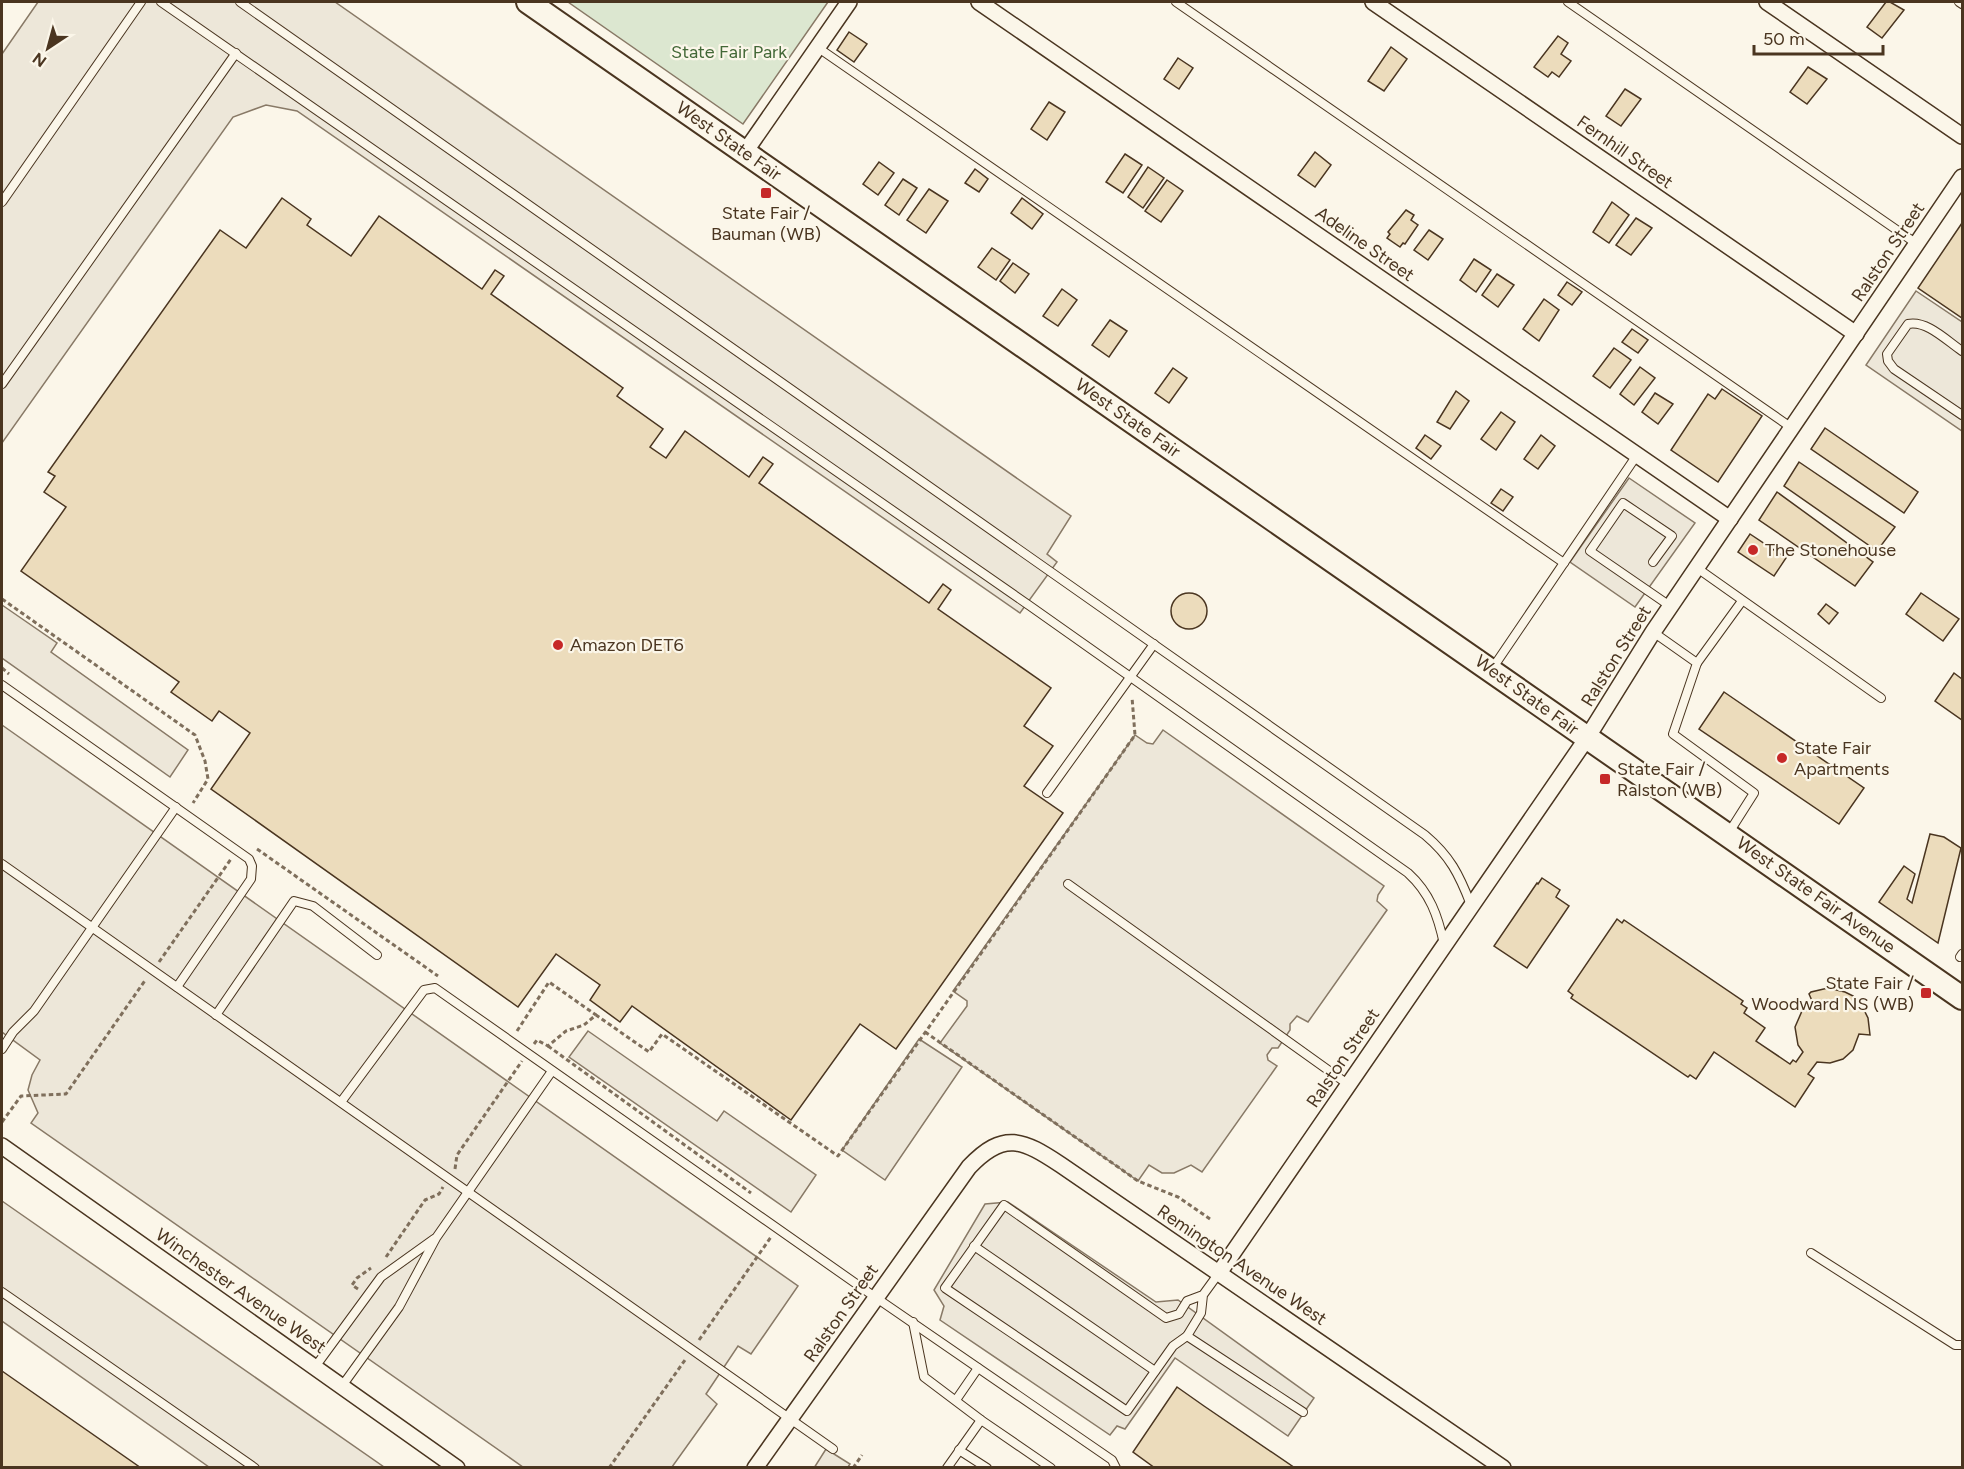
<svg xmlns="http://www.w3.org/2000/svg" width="1964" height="1469" viewBox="0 0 1964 1469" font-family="Figtree,sans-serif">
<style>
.green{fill:#dce7d0;stroke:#887966;stroke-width:1.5}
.parking{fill:#ede7d9;stroke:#887966;stroke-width:1.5}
.building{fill:#ecdcbc;stroke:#4a3520;stroke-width:1.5}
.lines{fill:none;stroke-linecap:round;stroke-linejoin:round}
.lane-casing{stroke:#4a3520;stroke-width:10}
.street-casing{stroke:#4a3520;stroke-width:18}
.secondary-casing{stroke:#4a3520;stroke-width:26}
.path{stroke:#7f6f5c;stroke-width:3;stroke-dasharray:4.5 3;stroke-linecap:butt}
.lane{stroke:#fbf6e9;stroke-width:8}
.street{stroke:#fbf6e9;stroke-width:15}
.secondary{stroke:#fbf6e9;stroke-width:22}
.poi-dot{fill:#c62828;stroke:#fbf6e9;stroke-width:2}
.labels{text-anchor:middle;stroke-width:4.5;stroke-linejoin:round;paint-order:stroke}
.park-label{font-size:18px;fill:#436837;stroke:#fbf6e9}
.street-label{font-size:18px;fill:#4a3520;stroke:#fbf6e9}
.poi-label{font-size:18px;fill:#4a3520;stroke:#fbf6e9;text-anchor:start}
</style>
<rect width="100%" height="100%" fill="#fbf6e9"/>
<path class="green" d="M568,2H828L743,124Z"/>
<g class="parking">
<path d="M38,2H335L1071,516L1047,554L1057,562L1020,613L297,111L266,105L233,117L2,443V54Z"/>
<path d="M1916,291L1962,322V431L1866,365Z"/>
<path d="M1629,478L1695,523L1635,607L1570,562Z"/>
<path d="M2,605L57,643L51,652L188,750L170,777L2,658Z"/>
<path d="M2,725L798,1286L751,1354L738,1346L706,1394L717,1404L672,1467H523L31,1123L38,1113L28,1090L32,1075L40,1060L2,1032Z"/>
<path d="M1163,730L1384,886L1378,895L1377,901L1387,910L1308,1022L1297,1016L1290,1024V1030L1278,1048H1272L1267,1055L1268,1060L1277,1066L1202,1172L1191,1165L1174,1173H1162L1149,1165L1138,1181L940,1043L967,1006V1001L953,991L1135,735L1147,743L1153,744Z"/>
<path d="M588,1031L717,1121L724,1111L816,1175L791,1212L569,1057Z"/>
<path d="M919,1039L962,1067L885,1180L842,1150Z"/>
<path d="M2,1201L384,1467H209L2,1321Z"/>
<path d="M1008,1202L1156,1302L1178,1300L1314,1398L1288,1436L1175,1358L1125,1429L1117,1426L1110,1435L940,1320L944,1306L934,1290L985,1204Z"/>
<path d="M826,1449L850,1464L848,1467L814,1468Z"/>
</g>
<g class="building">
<path d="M1886,2H1890L1904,10L1882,38L1867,27Z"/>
<path d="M849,32L867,44L854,62L837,50Z"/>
<path d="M1558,36L1568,43L1561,54L1571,61L1559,77L1552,72L1548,77L1534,67Z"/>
<path d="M1391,47L1407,59L1384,91L1368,81Z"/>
<path d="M1178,58L1193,68L1179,89L1164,79Z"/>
<path d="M1808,67L1827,79L1807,104L1790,92Z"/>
<path d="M1625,89L1641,99L1621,126L1606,116Z"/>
<path d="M1049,102L1065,112L1047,140L1031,129Z"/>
<path d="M1315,152L1331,165L1315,187L1298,175Z"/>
<path d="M1125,154L1142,165L1123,193L1106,182Z"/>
<path d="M879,162L894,173L878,195L863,184Z"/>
<path d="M1148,167L1164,178L1143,208L1128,197Z"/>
<path d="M975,169L988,179L979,192L965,183Z"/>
<path d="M903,179L917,188L899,215L885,205Z"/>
<path d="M1167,180L1183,191L1161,222L1145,211Z"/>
<path d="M929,189L948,201L926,233L907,220Z"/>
<path d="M282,198L311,219L307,225L351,256L379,216L482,289L495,270L504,276L491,294L623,388L617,396L663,429L650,447L666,458L685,431L749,477L763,457L773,464L759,483L929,603L943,584L951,590L938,609L1051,688L1024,726L1053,746L1024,786L1063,813L896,1049L860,1024L791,1120L632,1006L620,1022L590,1000L600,985L556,954L518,1007L211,789L250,733L219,711L212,721L171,692L179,682L21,571L66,507L44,492L55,476L48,472L220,230L246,248Z"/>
<path d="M1022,198L1043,214L1032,229L1011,213Z"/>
<path d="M1612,202L1629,215L1609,243L1593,232Z"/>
<path d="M1406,210L1414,215L1411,220L1418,225L1405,244L1403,243L1400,247L1387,238L1390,234L1388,232Z"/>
<path d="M1636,218L1652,228L1631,255L1616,245Z"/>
<path d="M1962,223V318L1918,288Z"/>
<path d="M1429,230L1443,239L1428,260L1414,250Z"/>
<path d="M992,248L1010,260L996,280L978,267Z"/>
<path d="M1474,259L1491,270L1476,292L1460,280Z"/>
<path d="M1013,263L1029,274L1015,293L1000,281Z"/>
<path d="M1497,274L1514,285L1498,307L1482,295Z"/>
<path d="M1567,282L1582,292L1572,305L1558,295Z"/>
<path d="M1062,289L1077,300L1058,326L1043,316Z"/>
<path d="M1544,299L1559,310L1539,341L1523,329Z"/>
<path d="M1110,320L1127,331L1109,357L1092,345Z"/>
<path d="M1632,329L1648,340L1638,353L1622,342Z"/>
<path d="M1614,348L1631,360L1610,388L1593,376Z"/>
<path d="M1640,367L1655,378L1634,405L1620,394Z"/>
<path d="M1173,368L1187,378L1169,403L1155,393Z"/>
<path d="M1722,389L1762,416L1718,482L1671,450L1708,394L1715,399Z"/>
<path d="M1456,391L1469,401L1450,429L1437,422Z"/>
<path d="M1655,393L1673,404L1658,424L1642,412Z"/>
<path d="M1501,412L1515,422L1496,450L1481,439Z"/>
<path d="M1825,428L1918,492L1904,513L1811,449Z"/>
<path d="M1425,435L1441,446L1431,459L1416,448Z"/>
<path d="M1541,435L1555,446L1538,469L1524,459Z"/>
<path d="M1799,462L1895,527L1877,551L1784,486Z"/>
<path d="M1501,489L1513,497L1503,511L1491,503Z"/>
<path d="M1777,492L1873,562L1855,586L1759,520Z"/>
<path d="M1750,534L1786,558L1774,576L1738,552Z"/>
<circle cx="1189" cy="611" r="18"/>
<path d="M1921,593L1959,619L1943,641L1906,614Z"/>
<path d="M1826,604L1838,613L1829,624L1818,614Z"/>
<path d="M1954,673L1962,679V720L1935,701Z"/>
<path d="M1724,692L1864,788L1839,824L1699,729Z"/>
<path d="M1930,834L1944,837L1961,848L1938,943L1879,902L1904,866L1915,874L1907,899L1912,903Z"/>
<path d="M1542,878L1560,890L1556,897L1569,906L1527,968L1494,946L1537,883L1538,884Z"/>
<path d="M1617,919L1622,923L1624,920L1743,1001L1741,1004L1747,1008L1744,1013L1765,1028L1756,1041L1790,1064L1793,1060L1796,1062L1803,1052L1798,1045L1795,1027L1802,1011L1813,1003L1809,994L1811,992L1828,988L1845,992L1853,996L1860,1002L1868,1018L1870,1035L1859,1034L1853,1050L1843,1059L1830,1063L1817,1062L1808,1074L1814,1078L1795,1107L1714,1052L1696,1079L1690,1075L1688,1077L1571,998L1573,995L1568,991Z"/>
<path d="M2,1371L141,1468H2Z"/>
<path d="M1177,1387L1204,1406L1295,1468H1155L1133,1452Z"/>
</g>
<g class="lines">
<defs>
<g id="lane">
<path d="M161,2L1030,606L1408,873C1430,893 1438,916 1444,944"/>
<path d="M240,2L1425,835C1450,856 1459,874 1471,905"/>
<path d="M1176,2L1792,428"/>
<path d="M1568,2L1917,244"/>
<path d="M1959,2L1962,4"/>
<path d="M817,47L1564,563"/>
<path d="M2,202L141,2"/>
<path d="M1962,351C1947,341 1927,320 1908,324L1887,354L1888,361L1894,369L1962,415"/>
<path d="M2,384L236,53"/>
<path d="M1653,562L1672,536L1623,503L1590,551L1670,606"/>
<path d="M1697,568L1881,698"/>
<path d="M1653,632L1697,663L1673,734L1754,793L1728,834"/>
<path d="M1697,663L1742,601"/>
<path d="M1492,669L1637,455"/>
<path d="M2,685L249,859L252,866L251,879L177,987"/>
<path d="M1047,793L1154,644"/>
<path d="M2,864L833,1449"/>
<path d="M1068,884L1349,1085"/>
<path d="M1960,957L1962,954"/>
<path d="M216,1015L294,901L313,906L377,955"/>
<path d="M2,1049L13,1032L34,1011L176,807"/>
<path d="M341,1102L424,990L435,988L875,1297L1112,1460L1116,1468"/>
<path d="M974,1246L1155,1371"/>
<path d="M1811,1253L1955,1345H1962"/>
<path d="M2,1292L255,1468"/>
<path d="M1203,1295L1187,1301L1179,1314L1166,1318L1004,1205L945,1288L1127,1411L1173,1346L1187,1336L1201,1313L1203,1295L1219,1273"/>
<path d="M913,1322L924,1377L981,1420L1051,1468"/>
<path d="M1187,1336L1303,1412"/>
<path d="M315,1367L381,1277L434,1239"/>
<path d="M342,1386L399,1307L436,1238L552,1071"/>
<path d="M956,1400L978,1368"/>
<path d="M959,1450L987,1468"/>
<path d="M947,1468L981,1420"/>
</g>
<g id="street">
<path d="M979,2L1730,519"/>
<path d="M1373,2L1856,334"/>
<path d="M1767,2L1962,136"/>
<path d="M745,152L849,2"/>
<path d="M2,1146L457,1468"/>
<path d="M1219,1273L1587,738L1653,632L1962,177"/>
<path d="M755,1468L969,1167C1004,1130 1023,1140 1061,1165L1503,1468"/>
</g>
<path id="secondary" d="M528,2L1962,998"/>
</defs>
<use href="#lane" class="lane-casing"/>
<use href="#street" class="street-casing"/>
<use href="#secondary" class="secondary-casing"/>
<g class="path">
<path d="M2,599L195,735L205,761L208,779L193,803"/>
<path d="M2,668L9,674"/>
<path d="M257,849L438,976"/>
<path d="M159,962L231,859"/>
<path d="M517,1031L549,982L596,1015"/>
<path d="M925,1032L1138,1181L1178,1197L1210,1219"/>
<path d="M534,1044L537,1040L548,1046L566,1031L584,1025L596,1015L649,1052L662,1034L838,1156L1135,735L1132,697"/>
<path d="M548,1046L751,1193"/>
<path d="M2,1122L21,1096L66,1094L146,979"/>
<path d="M455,1169L457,1155L522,1061"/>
<path d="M386,1257L425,1200L439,1194L443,1187"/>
<path d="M358,1289L352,1285L357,1278L371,1268"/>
<path d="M699,1340L771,1237"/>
<path d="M609,1468L685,1360"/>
<path d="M853,1468L862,1455"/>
</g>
<use href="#lane" class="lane"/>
<use href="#street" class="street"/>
<use href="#secondary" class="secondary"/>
</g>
<g class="poi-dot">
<rect x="760" y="187" width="12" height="12" rx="3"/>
<circle cx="1753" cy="550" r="6"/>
<circle cx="558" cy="645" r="6"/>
<circle cx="1782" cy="758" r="6"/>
<rect x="1599" y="773" width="12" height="12" rx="3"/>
<rect x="1920" y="987" width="12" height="12" rx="3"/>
</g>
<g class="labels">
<g class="park-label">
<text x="729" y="58">State Fair Park</text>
</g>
<g class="street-label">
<text transform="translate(729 141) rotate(35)" y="6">West State Fair</text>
<text transform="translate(1625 152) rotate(35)" y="6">Fernhill Street</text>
<text transform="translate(1365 244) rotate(35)" y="6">Adeline Street</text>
<text transform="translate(1888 252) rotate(-56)" y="6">Ralston Street</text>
<text transform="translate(1128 418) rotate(35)" y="6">West State Fair</text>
<text transform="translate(1616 656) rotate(-58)" y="6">Ralston Street</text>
<text transform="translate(1527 695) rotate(36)" y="6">West State Fair</text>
<text transform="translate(1816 895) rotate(35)" y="6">West State Fair Avenue</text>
<text transform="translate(1343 1058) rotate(-56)" y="6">Ralston Street</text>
<text transform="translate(1242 1265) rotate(34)" y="6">Remington Avenue West</text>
<text transform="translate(241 1291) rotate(35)" y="6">Winchester Avenue West</text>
<text transform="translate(841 1313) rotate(-55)" y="6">Ralston Street</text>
</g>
<g class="poi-label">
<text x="766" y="219" text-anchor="middle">State Fair /<tspan x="766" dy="21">Bauman (WB)</tspan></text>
<text x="1765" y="556">The Stonehouse</text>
<text x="570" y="651">Amazon DET6</text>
<text x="1794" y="754">State Fair<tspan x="1794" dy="21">Apartments</tspan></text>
<text x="1617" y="775">State Fair /<tspan x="1617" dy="21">Ralston (WB)</tspan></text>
<text x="1914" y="989" text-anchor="end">State Fair /<tspan x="1914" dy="21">Woodward NS (WB)</tspan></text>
</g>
</g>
<rect width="1964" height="1469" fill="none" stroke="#4a3520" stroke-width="6"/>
<g transform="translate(48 48) rotate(216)" stroke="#fbf6e9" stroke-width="4.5" paint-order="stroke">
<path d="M0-4.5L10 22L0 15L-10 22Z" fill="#4a3520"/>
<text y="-9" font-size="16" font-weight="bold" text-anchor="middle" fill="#4a3520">N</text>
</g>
<path d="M1754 45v9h129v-9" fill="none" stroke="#4a3520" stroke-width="3"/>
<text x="1763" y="45" font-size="18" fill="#4a3520" stroke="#fbf6e9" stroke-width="4.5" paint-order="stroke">50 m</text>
</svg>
